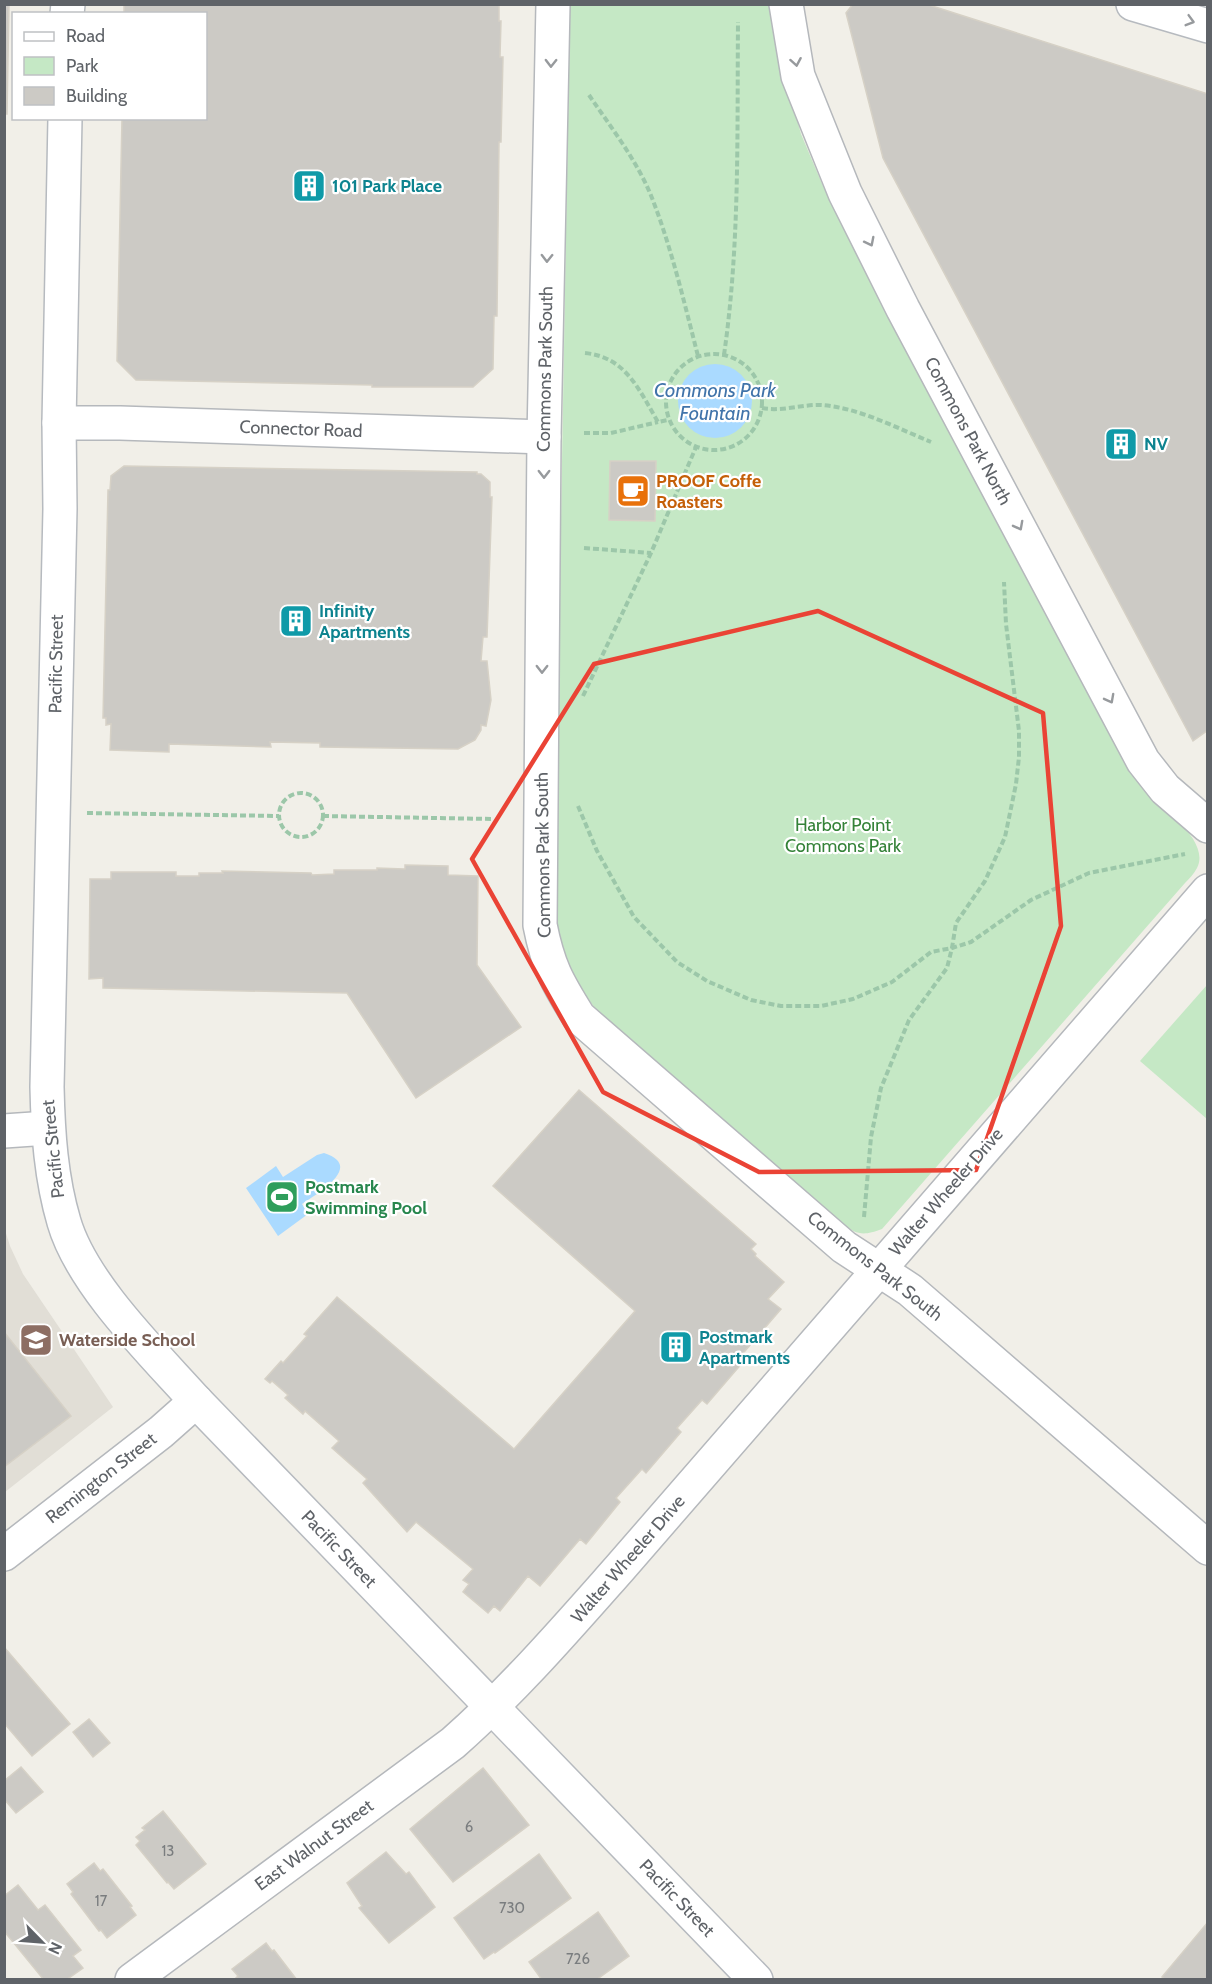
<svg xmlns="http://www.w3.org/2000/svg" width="1212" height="1984" viewBox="0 0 1212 1984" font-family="Cabin,sans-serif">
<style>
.education{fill:#e1ded6}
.green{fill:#c5e8c5}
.water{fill:#aadaff}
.building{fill:#cccac5;stroke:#d6d1c6;stroke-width:1.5}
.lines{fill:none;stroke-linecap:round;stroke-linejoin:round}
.street-casing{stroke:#b5b8bc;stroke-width:36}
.secondary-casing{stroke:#b6babf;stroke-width:36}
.path{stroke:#9cc7a9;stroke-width:4;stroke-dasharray:6 3;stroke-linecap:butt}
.street{stroke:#fff;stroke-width:33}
.secondary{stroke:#fff;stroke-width:33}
.oneway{stroke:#979a9d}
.marked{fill:none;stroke:#ea4335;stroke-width:4.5;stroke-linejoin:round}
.labels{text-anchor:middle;stroke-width:4.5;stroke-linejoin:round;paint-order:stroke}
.number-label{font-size:15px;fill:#7a7d7f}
.culture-label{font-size:18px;font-weight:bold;fill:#0d838f;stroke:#fff;text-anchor:start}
.street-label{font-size:18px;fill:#5f6368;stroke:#fff}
.food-label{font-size:18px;font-weight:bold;fill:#c56008;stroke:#fff;text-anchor:start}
.park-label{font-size:18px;fill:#348238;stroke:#fff}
.leisure-label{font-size:18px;font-weight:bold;fill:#27864d;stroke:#fff;text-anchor:start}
.education-label{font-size:18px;font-weight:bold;fill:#785e54;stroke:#fff;text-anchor:start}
.water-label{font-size:20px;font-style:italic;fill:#4174aa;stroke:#fff}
</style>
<rect width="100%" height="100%" fill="#f1efe8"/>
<path class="education" d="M4,1227L10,1246L23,1274L113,1407L5,1492Z"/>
<g class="green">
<path d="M570,5H770L772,28L801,134L823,186L1144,791C1162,807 1211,841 1197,868C1194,874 1189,879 1185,883L882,1229C863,1236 858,1235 842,1224L598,1012L579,987L564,961L554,919Z"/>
<path d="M1207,985V1119L1140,1061Z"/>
</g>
<g class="water">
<circle cx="715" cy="401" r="37"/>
<path d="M324,1153C365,1166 317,1194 302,1204L308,1214L278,1236L246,1188L276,1166L283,1177L317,1155Z"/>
</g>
<g class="building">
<path d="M4,4H9L7,114H4Z"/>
<path d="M124,4H499V21H501L500,57H503L501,142H499L497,316H494L493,369L473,387H372V385L136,380L117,361L122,118H206V14H124Z"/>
<path d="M853,4H926L1208,94V730L1193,741L883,158L846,13Z"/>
<path d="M610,461H656L655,521L609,520Z"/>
<path d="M124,466L477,472V474H481L490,482V497H492L487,637H483L481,661H487L491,700L486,726L481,725V730L475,740L458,749L320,747V743L270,742L271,747L169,744V752L110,750L111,724L106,725V718H103L108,490H110L111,476Z"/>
<path d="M405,865L448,866V875L478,876L477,965L521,1027L416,1098L347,993L103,988V978L89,979L90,879H111V872H176V876H199V873H223L222,871L311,873L312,875L334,874V870H377V868L405,869Z"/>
<path d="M579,1090L756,1244L751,1249L756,1254L755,1256L784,1282L768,1299L781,1309L739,1358L743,1362L707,1404L702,1400L677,1428L681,1432L646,1473L642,1469L616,1498L620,1502L586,1544L580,1539L540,1586L528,1576L500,1611L494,1606L488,1613L463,1592L469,1584L463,1580L473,1569L416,1522L407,1532L363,1483L367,1479L332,1448L339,1441L305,1411L303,1414L285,1398L288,1395L272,1381L270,1383L265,1379L281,1361L283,1363L307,1336L304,1334L337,1297L514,1449L635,1311L493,1186Z"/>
<path d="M4,1332L71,1416L4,1467Z"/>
<path d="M4,1647L70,1724L32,1756L4,1723Z"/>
<path d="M89,1719L110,1743L93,1757L73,1732Z"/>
<path d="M21,1767L43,1792L16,1813L4,1799V1781Z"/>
<path d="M483,1768L529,1825L453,1882L410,1829Z"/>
<path d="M163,1811L206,1864L174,1889L168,1882L167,1883L136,1845L140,1841L136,1837L145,1830L142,1828Z"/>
<path d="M386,1852L406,1874L409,1872L435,1907L389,1943L359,1908L362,1906L347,1883Z"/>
<path d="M539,1854L571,1898L495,1953L494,1952L484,1959L454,1918Z"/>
<path d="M94,1863L100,1871L103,1869L132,1906L130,1907L136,1915L107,1938L101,1930L99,1931L71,1894L73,1892L67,1884Z"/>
<path d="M18,1885L38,1910L45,1905L81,1950L73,1956L83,1968L66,1980H44L4,1931V1896Z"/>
<path d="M598,1912L629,1956L596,1980H542L529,1962Z"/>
<path d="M1208,1922V1980H1165L1162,1977Z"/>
<path d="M266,1943L272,1951L274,1950L297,1980H237L236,1978L238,1976L232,1969Z"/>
</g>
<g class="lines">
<defs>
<g id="street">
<path d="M553,4L544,437L540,925C548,966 557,982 579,1017L844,1247L910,1290L1208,1548"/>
<path d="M786,4L798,76L845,193L903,309L1143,761L1165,789L1208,826"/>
<path d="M59,423H120L544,437"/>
<path d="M4,1131L48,1128"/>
<path d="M4,1554L161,1432L196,1401"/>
<path d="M132,1980L453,1743C514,1689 565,1630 619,1569L1208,891"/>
</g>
<g id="secondary">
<path d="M1133,4L1208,26"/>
<path d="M67,14L68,4"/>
<path d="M65,118L59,423L60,509L47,1087C48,1133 51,1178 64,1222C82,1284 153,1353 196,1401L756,1980"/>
</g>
</defs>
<use href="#street" class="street-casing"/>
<use href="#secondary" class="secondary-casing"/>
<g class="path">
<path d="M589,95C610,126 635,158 650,193C671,245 684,302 698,356"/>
<path d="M585,353C626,357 639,390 658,422L668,420"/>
<circle cx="714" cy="402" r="48"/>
<path d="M724,355C740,244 737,133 738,22"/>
<path d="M762,408C782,412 802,404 822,405C859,408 897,428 931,442"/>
<path d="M584,433H611L658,422"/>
<path d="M584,548L651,553"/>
<path d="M583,696L651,553L696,447"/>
<circle cx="301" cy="815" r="22"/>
<path d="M578,806L597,851L634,917L677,962L707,981L751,1000L781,1006H821L853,999L892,982L931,952L952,948L956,923L985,881L1005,837L1016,784L1019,757V731L1006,624L1004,582"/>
<path d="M87,813L279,816"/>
<path d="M323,816L493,819"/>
<path d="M864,1217L871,1137L881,1088L909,1020L947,968L952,948L971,942L1031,900L1089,873L1185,854"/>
</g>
<use href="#street" class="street"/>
<use href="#secondary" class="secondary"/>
</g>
<defs><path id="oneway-chevron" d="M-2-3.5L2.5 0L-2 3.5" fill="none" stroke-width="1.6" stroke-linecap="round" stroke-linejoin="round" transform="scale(1.5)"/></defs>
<g class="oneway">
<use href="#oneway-chevron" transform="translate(1190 21) rotate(16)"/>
<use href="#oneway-chevron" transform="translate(796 62) rotate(80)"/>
<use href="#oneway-chevron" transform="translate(551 63) rotate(91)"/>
<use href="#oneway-chevron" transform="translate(870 242) rotate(63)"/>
<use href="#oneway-chevron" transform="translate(547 258) rotate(91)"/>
<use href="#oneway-chevron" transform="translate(544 474) rotate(90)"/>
<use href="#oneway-chevron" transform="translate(1019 526) rotate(62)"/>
<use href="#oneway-chevron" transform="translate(542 669) rotate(90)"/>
<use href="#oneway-chevron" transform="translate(1110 699) rotate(62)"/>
</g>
<path class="marked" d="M818,611L1043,713L1061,926L976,1170L759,1172L603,1092L472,859L594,664Z"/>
<defs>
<symbol id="building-square" viewBox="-11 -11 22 22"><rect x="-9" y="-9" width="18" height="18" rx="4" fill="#0f9aa8" stroke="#fff"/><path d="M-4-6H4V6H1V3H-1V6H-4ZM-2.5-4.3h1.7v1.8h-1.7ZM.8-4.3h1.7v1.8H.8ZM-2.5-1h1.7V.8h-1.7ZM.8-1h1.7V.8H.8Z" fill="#fff"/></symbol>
<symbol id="cafe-square" viewBox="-11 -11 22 22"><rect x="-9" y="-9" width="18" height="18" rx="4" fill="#e8710a" stroke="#fff"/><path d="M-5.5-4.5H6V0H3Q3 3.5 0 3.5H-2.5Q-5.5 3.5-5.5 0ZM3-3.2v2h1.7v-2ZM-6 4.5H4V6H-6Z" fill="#fff"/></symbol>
<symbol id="stadium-square" viewBox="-11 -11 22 22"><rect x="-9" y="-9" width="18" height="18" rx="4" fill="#2e9e5b" stroke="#fff"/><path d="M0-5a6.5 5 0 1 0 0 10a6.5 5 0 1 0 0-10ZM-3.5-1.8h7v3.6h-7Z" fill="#fff"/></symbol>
<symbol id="school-square" viewBox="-11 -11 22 22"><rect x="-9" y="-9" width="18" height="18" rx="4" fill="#8d6e63" stroke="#fff"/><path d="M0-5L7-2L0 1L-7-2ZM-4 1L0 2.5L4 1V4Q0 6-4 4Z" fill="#fff"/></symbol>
</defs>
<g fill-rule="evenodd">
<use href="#building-square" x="290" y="167" width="38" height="38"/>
<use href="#building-square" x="1102" y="425" width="38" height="38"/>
<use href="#cafe-square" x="614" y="472" width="38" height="38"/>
<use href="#building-square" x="277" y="602" width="38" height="38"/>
<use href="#stadium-square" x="263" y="1178" width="38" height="38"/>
<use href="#school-square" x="17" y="1321" width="38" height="38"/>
<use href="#building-square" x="657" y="1328" width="38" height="38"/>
</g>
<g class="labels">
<g class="number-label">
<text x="469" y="1832">6</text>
<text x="168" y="1856">13</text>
<text x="101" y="1906">17</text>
<text x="512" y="1913">730</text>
<text x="578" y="1964">726</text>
</g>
<g class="culture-label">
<text x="332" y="192">101 Park Place</text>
<text x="1144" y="450">NV</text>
<text x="319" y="617">Infinity<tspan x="319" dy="21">Apartments</tspan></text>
<text x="699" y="1343">Postmark<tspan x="699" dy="21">Apartments</tspan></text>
</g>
<g class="street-label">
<text transform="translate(545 369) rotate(-89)" y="6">Commons Park South</text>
<text transform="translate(301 429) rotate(2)" y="6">Connector Road</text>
<text transform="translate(968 431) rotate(62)" y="6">Commons Park North</text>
<text transform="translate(56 664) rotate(-89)" y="6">Pacific Street</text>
<text transform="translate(543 855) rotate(-91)" y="6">Commons Park South</text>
<text transform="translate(53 1149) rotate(-96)" y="6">Pacific Street</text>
<text transform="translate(946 1192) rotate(-49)" y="6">Walter Wheeler Drive</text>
<text transform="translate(875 1266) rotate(38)" y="6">Commons Park South</text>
<text transform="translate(101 1478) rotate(-38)" y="6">Remington Street</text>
<text transform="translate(339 1549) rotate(46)" y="6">Pacific Street</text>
<text transform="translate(628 1559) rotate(-49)" y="6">Walter Wheeler Drive</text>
<text transform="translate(314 1845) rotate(-36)" y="6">East Walnut Street</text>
<text transform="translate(677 1898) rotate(46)" y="6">Pacific Street</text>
</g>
<g class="food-label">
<text x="656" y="487">PROOF Coffe<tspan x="656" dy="21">Roasters</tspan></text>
</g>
<g class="park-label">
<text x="843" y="831">Harbor Point<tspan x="843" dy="21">Commons Park</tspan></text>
</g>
<g class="leisure-label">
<text x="305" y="1193">Postmark<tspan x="305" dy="21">Swimming Pool</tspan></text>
</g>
<g class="education-label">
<text x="59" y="1346">Waterside School</text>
</g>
<g class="water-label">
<text x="715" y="397">Commons Park<tspan x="715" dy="23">Fountain</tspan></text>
</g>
</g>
<rect width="1212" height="1984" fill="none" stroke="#5f6368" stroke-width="12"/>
<rect x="12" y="12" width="195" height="108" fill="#ffffff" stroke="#bfc1c3" stroke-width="1.5"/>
<rect x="24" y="32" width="30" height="9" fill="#ffffff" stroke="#bfc1c3" stroke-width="1.5"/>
<text x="66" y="42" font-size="18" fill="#5f6368">Road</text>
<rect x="24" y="57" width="30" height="18" fill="#c5e8c5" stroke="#bfc1c3" stroke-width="1.5"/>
<text x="66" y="72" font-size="18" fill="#5f6368">Park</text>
<rect x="24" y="87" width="30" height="18" fill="#cccac5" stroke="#bfc1c3" stroke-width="1.5"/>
<text x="66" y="102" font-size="18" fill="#5f6368">Building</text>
<g transform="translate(42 1942) rotate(115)" stroke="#ffffff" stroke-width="4.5" paint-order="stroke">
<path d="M0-4.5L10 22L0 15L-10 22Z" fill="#5f6368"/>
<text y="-9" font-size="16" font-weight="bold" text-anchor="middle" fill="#5f6368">N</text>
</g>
</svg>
